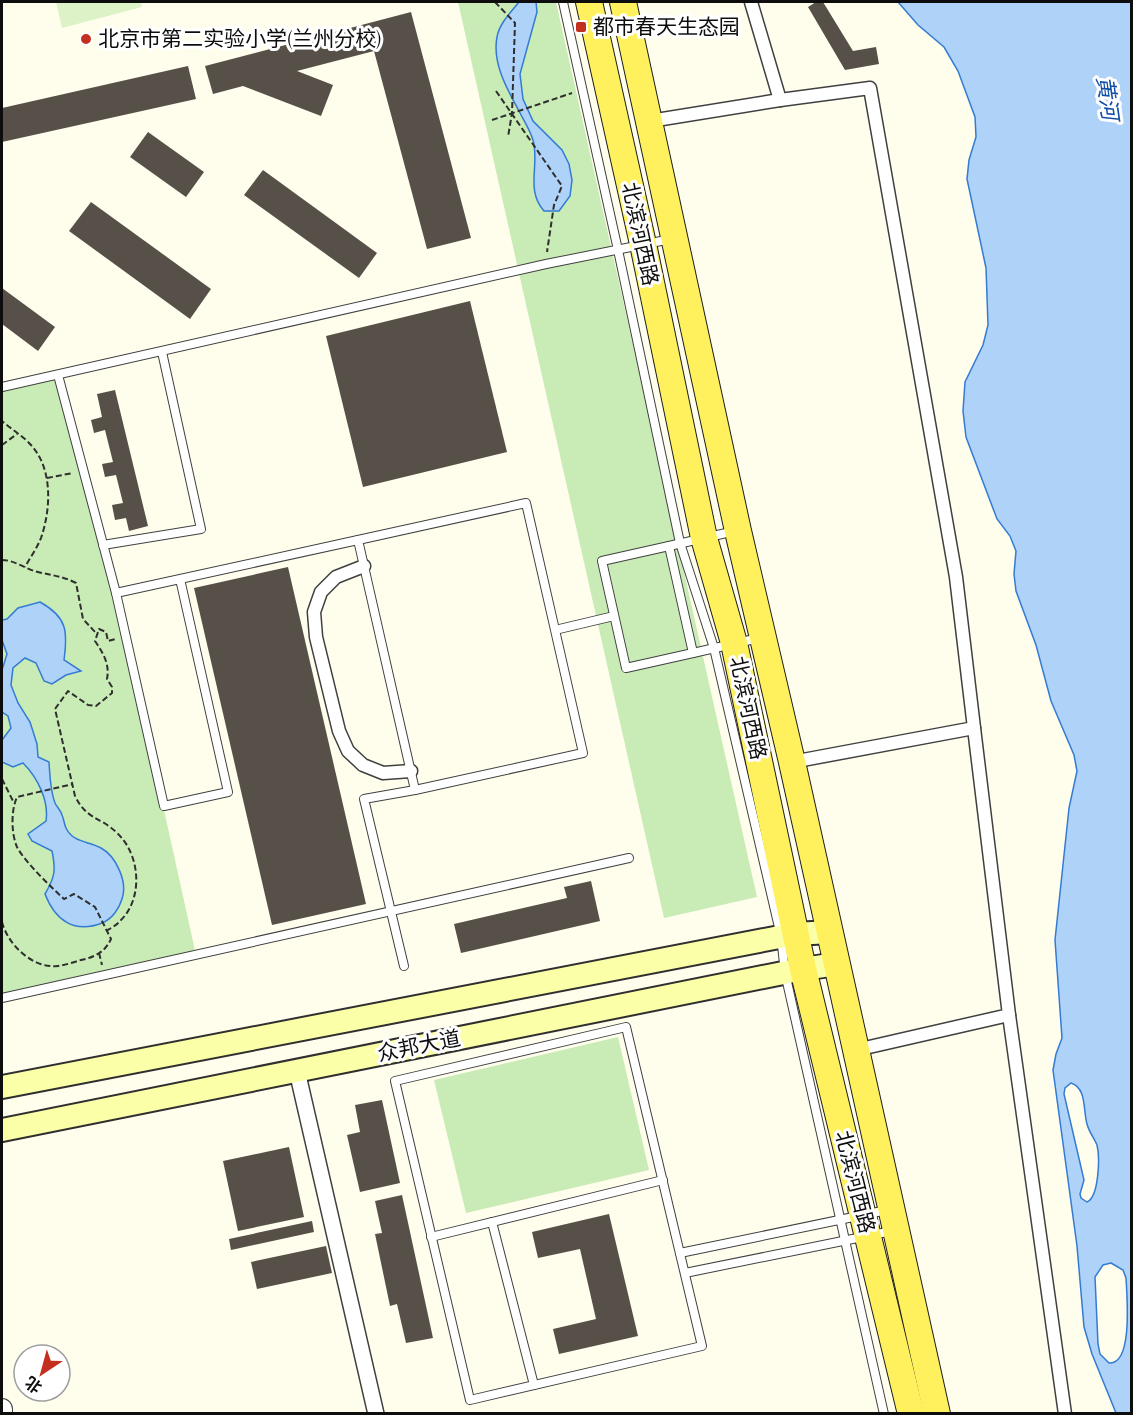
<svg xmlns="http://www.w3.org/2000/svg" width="1133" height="1415" viewBox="0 0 1133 1415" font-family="Spectral,'Noto Sans SC',serif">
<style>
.green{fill:#c9ebb5}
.pitch{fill:#ddf2c7}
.water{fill:#afd2f9;stroke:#337bd3;stroke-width:1.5;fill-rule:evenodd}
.building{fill:#565049}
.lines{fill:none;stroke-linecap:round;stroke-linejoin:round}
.service-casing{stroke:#404040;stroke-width:10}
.pedestrian-casing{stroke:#404040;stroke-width:15}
.minor-casing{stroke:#404040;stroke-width:18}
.tertiary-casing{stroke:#404040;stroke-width:22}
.secondary-casing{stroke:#2f2f2f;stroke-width:26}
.primary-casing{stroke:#1e1e1e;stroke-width:28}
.path{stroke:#2f2f2f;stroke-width:2;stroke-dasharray:6 3;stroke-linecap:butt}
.service{stroke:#fff;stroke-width:8}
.pedestrian{stroke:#fff;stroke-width:12}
.minor{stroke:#fff;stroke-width:15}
.tertiary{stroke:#fff;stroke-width:20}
.secondary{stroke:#fbffa8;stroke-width:22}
.primary{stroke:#fff05e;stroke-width:26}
.poi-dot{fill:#c3301f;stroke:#fff;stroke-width:2}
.labels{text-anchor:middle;stroke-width:6;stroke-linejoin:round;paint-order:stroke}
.poi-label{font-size:21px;fill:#0d0d0d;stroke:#fff;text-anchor:start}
.street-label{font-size:21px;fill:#0d0d0d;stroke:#fff}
.water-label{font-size:22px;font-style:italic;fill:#114ea5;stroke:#fff}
</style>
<rect width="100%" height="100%" fill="#fffeed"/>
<g class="green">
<path d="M458,2H556L757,897L664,918Z"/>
<path d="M58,375L126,638L196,955L2,998V387Z"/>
<path d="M618,1037L649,1170L466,1213L434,1080Z"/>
</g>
<path class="pitch" d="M56,2H141L142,7L62,28Z"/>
<g class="water">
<path d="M519,2H536L537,12L520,74L523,99L533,121L562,150L569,164L572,180L570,196L559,211H544C525,190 540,164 533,140C530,130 524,121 519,111C507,89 492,63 497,37C499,24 511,12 519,2Z"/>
<path d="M898,2H1131V1413H1116L1092,1354L1084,1327L1077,1246L1053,1070L1056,1054L1062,1038L1055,940L1069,808L1077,771L1074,755L1051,701L1036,645L1016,591L1014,574L1016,551L1010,536L997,519L966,437L963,411L965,382L983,345L988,325L986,268L967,179L969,160L976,137L975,117L958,71L944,47L918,25ZM1071,1083C1087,1088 1083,1111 1087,1124C1089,1132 1094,1138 1097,1145C1100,1157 1099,1197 1087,1202L1081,1198L1080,1194L1084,1180L1064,1094L1065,1088ZM1111,1263L1123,1270L1126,1278C1127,1297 1133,1365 1109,1363L1100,1354L1098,1344L1095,1277L1103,1265Z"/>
<path d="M40,602C67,617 68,631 64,660L81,671L66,675L52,684L44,681L36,663L25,658L13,668L11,685L18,703L30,722L37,744L38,757L49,762C50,776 50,790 55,803C57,807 61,811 62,815C64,819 64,824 66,828C73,843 89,841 101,848C116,856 128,882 122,899C119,909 112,919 102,923C74,934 55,920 45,894C55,877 56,870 52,851L32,841L28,834L46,821C49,801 38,778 23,763L13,767L2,762V740L11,728L8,716L2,712V670L7,654L2,640V620L7,619L18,608Z"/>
</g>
<g class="building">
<path d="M816,2H823L853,51L876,47L879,64L845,70L808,7Z"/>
<path d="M411,12L471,238L427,249L374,51L297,71L333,85L321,116L243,86L213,94L205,66Z"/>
<path d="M188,66L196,99L2,142V108Z"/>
<path d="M148,132L204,172L186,197L130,157Z"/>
<path d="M263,170L377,253L359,278L244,195Z"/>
<path d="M91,202L211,289L190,319L69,231Z"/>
<path d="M2,288L55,327L38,351L2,324Z"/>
<path d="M470,301L507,452L363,487L326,336Z"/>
<path d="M115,390L148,526L129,531L126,518L115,520L112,505L123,503L116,475L105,477L102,464L113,462L105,430L94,433L91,420L102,417L97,394Z"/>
<path d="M288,567L366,904L272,925L194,588Z"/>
<path d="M591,881L600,921L461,953L454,924L567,898L564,887Z"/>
<path d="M382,1100L400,1183L360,1192L347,1135L360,1132L355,1105Z"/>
<path d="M289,1147L304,1217L238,1231L223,1161Z"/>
<path d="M402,1195L433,1338L406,1343L397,1304L390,1306L375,1234L382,1233L375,1201Z"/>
<path d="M609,1214L638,1336L559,1354L553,1329L596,1319L580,1249L538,1258L532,1232Z"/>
<path d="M312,1221L314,1232L231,1250L229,1239Z"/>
<path d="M326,1246L332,1273L257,1289L251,1262Z"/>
</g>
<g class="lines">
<defs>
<g id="service">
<path d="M563,2L618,250L680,543L714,648L781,936L785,973L884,1414"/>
<path d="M58,375L116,593"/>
<path d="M2,387L546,264L671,239"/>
<path d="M103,545L201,529L162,352"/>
<path d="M669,546L693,653L626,668L602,561Z"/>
<path d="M669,546L735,531"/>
<path d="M180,579L228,792L164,806L116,593L358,540"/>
<path d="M555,630L583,753L415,790L358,540L526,503L555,630L614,616"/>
<path d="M693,653L759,638"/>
<path d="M404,966L364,799L415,790"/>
<path d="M2,998L629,858"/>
<path d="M626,1027L702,1346L470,1400L395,1081Z"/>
<path d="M492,1222L534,1385"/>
<path d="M431,1237L663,1180"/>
<path d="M680,1253L887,1210"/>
<path d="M685,1273L892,1231"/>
</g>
<g id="pedestrian">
<path d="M780,100L870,88L956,577L974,728L792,762"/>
<path d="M650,121L780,100L751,2"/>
<path d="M364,566L336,577L321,592L314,612L316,637L339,731L348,751L363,765L383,773L411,771"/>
<path d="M1009,1015L1065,1414"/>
<path d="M856,1050L1009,1015L974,728"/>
</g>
<path id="minor" d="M297,1071L376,1414"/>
<path id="tertiary" d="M2,1409V1414"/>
<g id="secondary">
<path d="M2,1087L795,934L830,932"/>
<path d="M2,1130L803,969L837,964"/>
</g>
<g id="primary">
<path d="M589,2L643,244L704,538L734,643L803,969L911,1414"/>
<path d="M623,2L738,531L792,762L937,1414"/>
</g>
</defs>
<use href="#service" class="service-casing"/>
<use href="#pedestrian" class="pedestrian-casing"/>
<use href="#minor" class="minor-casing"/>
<use href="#tertiary" class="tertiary-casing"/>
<use href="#secondary" class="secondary-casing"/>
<use href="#primary" class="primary-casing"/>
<g class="path">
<path d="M495,2L515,23L512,113L508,137"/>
<path d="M496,91L562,186L554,205L547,252"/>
<path d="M492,120L572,93"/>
<path d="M2,418V421C11,429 23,436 31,445C53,469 51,509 41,538C37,548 30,558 25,567"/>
<path d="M2,445L17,434"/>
<path d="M47,478L73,473"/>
<path d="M2,560C13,560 23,567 34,571C49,575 63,576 76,583L83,619L96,633"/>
<path d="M2,779L14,803"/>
<path d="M2,922C8,945 33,969 58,966C66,965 74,962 81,960C95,957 105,952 111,939L95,907L74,894L64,899C51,887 24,861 17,847C11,833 11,810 17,797L73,784"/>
<path d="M106,931C111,928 117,925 121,920C144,897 140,853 116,832C99,816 87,820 75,796L55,709L68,691L88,705L96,706L112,693V687L107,679C110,664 103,653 95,641L99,629L106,632L108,641L116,639"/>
<path d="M99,953L102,965"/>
</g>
<use href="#service" class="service"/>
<use href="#pedestrian" class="pedestrian"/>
<use href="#minor" class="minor"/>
<use href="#tertiary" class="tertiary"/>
<use href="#secondary" class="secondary"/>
<use href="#primary" class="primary"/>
</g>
<g class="poi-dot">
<rect x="575" y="21" width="12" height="12" rx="3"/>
<circle cx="86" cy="39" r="6"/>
</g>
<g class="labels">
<g class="poi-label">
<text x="593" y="34">都市春天生态园</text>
<text x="98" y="46">北京市第二实验小学(兰州分校)</text>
</g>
<g class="street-label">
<text transform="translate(640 234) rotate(78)" y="7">北滨河西路</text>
<text transform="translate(748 708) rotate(78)" y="7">北滨河西路</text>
<text transform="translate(419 1046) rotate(-11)" y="7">众邦大道</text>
<text transform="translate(855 1182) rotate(76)" y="7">北滨河西路</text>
</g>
<g class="water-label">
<text transform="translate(1108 98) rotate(82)" y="8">黄河</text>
</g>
</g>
<rect width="1133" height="1415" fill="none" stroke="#0d0d0d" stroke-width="6"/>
<g transform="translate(42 1373) rotate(216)"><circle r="28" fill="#ffffff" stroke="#9e9e9e" stroke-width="1.5"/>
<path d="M0-4.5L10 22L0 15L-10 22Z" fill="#c3301f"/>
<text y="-9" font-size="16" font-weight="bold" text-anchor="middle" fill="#0d0d0d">北</text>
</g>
</svg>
